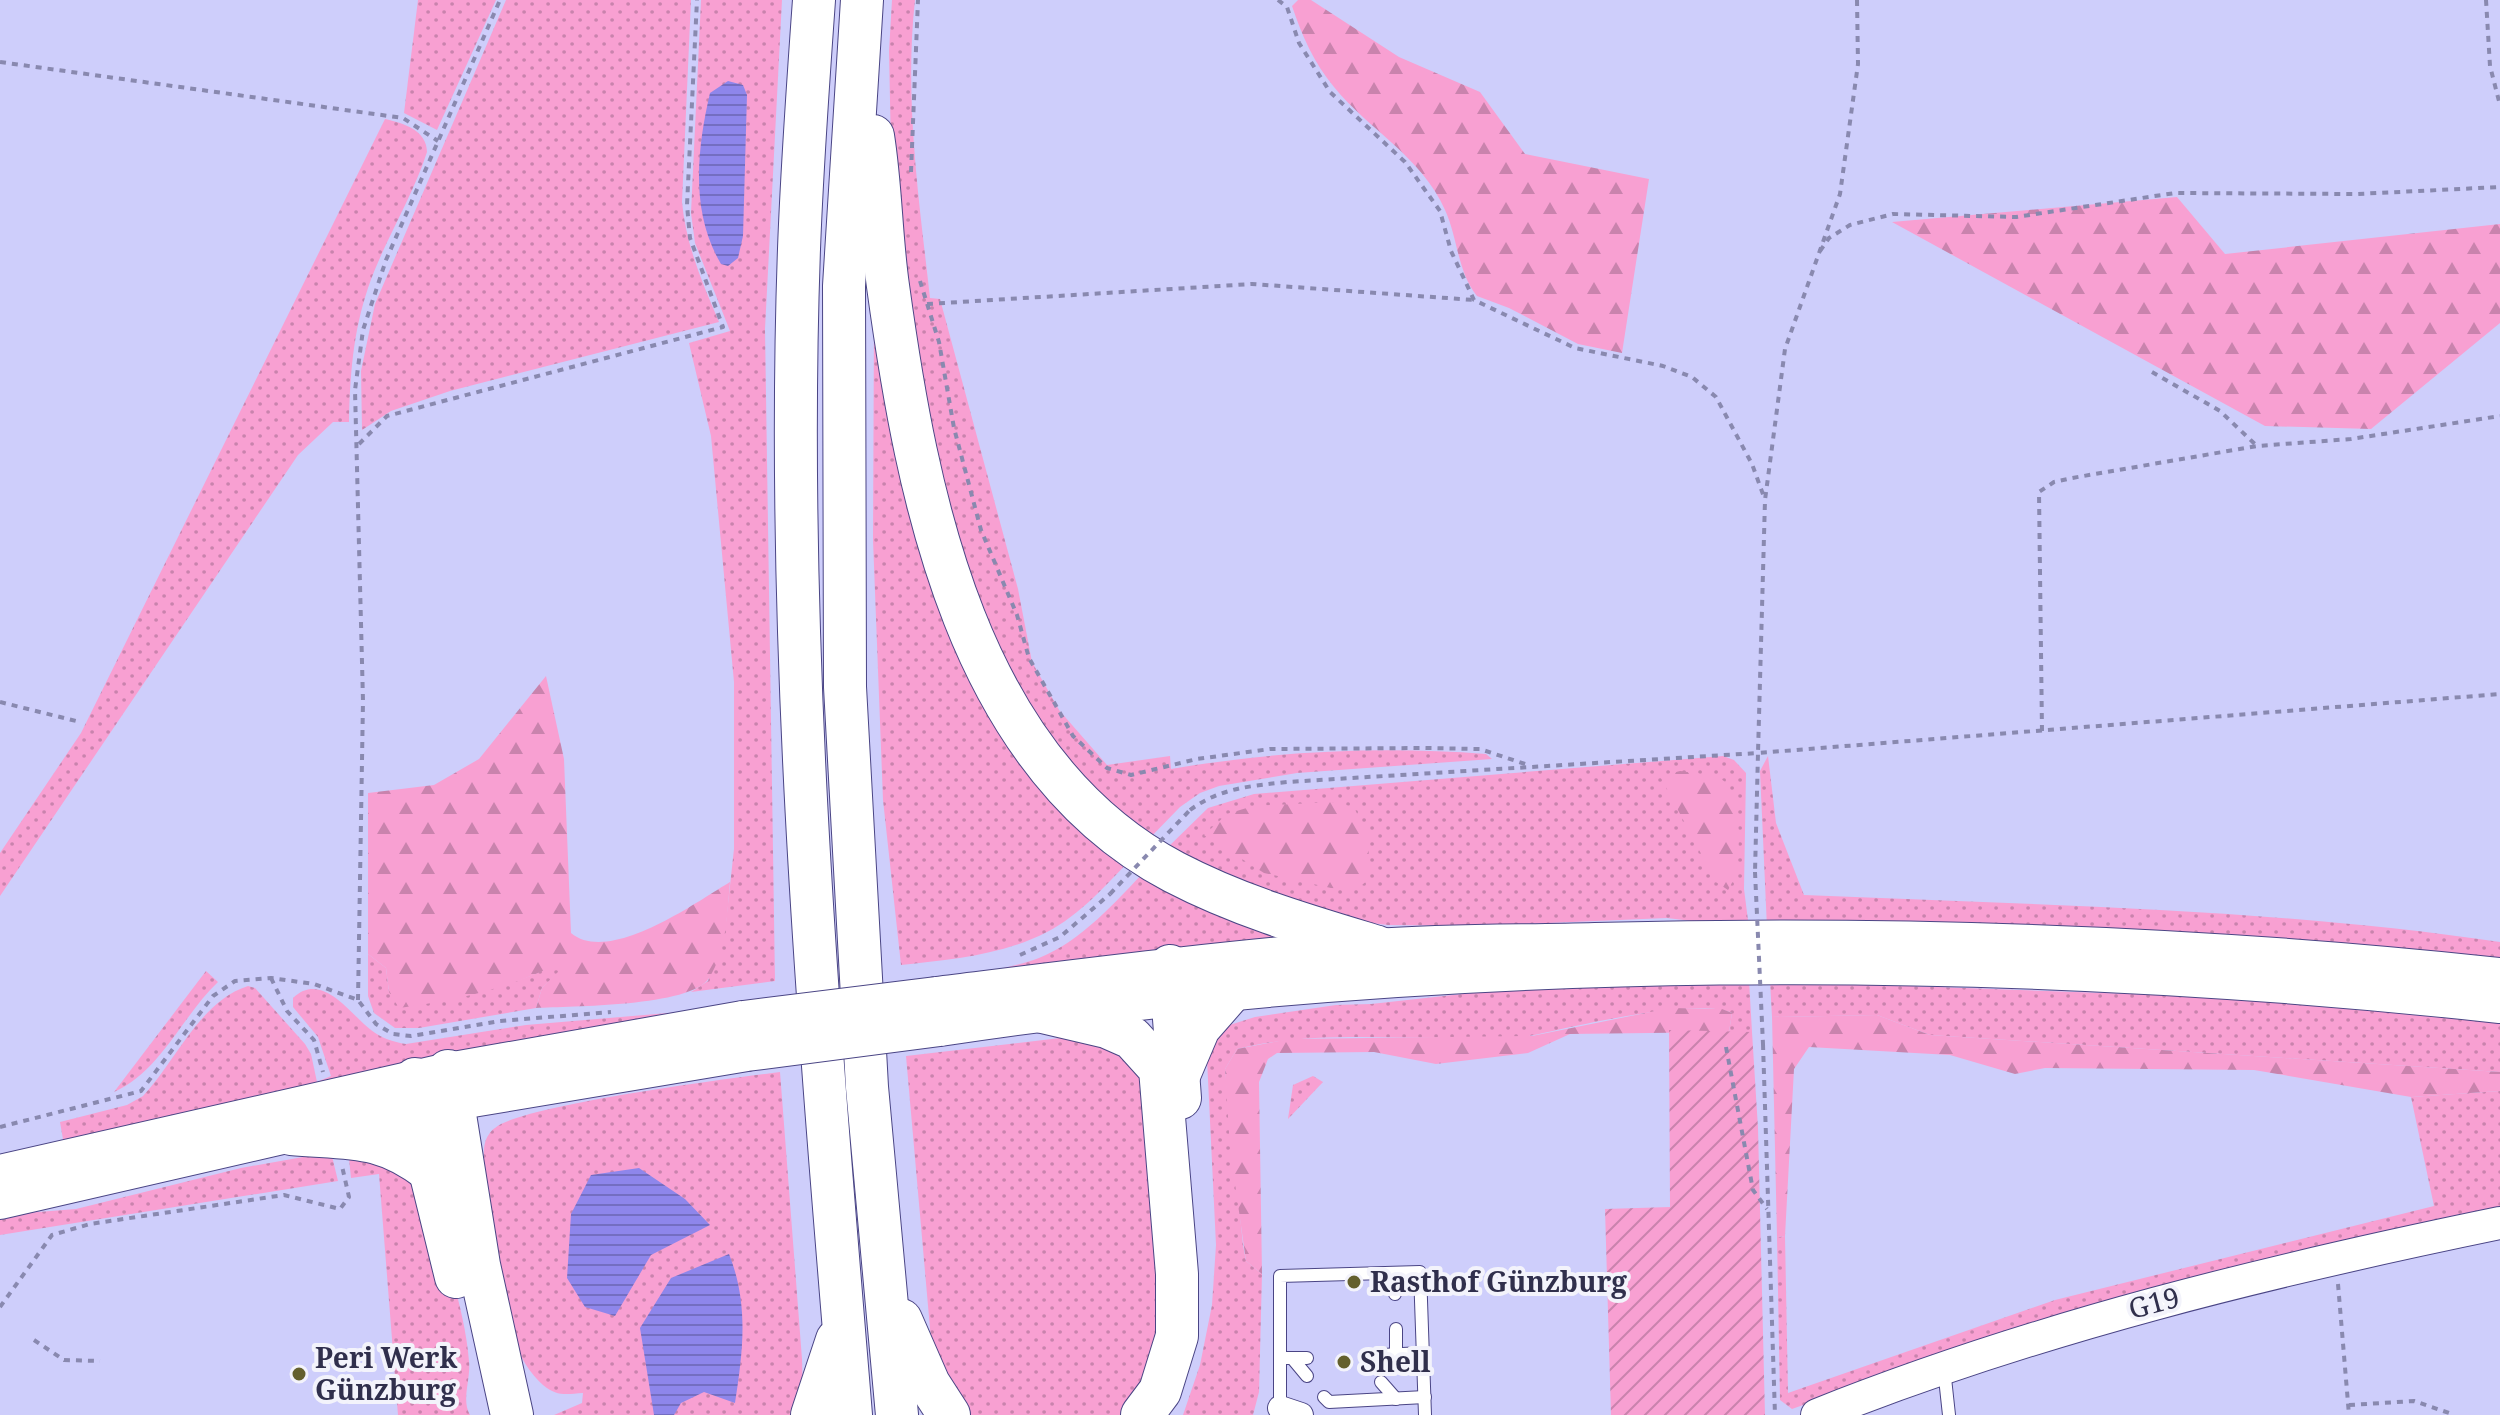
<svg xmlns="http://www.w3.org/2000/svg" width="2500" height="1415" viewBox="0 0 2500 1415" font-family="'Noto Serif',serif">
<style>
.grass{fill:url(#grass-dots)}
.forest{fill:url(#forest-firs)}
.garden{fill:url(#garden-furrows)}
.water{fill:url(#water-rules)}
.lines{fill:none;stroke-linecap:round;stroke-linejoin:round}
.lane-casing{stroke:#4a4585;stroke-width:14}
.street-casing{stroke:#4a4585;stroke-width:26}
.secondary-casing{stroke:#4a4585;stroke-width:34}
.primary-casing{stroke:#4a4585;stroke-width:38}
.highway-casing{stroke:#4a4585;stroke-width:44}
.path{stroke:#8989af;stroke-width:4;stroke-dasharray:6 6;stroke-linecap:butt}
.lane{stroke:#fff;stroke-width:12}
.street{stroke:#fff;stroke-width:24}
.secondary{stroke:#fff;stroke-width:32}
.primary{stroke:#fff;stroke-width:36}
.highway{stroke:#fff;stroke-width:42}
.primary-bridge-casing{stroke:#4a4585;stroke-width:38;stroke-linecap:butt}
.path-bridge{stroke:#8989af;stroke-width:4;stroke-dasharray:6 6;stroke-linecap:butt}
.primary-bridge{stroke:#fff;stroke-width:36}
.poi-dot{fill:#64602d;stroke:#f3f3fb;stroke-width:3}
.labels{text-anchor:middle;stroke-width:8;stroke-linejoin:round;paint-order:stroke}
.poi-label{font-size:28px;font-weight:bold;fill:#302f4c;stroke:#f3f3fb;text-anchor:start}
.street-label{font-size:28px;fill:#302f4c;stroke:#f3f3fb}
</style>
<defs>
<pattern id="grass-dots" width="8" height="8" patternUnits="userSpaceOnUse" patternTransform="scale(2)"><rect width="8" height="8" fill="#f8a0d2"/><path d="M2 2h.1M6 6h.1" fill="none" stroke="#c983ad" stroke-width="1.8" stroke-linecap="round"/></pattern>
<pattern id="forest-firs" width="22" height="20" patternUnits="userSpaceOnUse" patternTransform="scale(2)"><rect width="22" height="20" fill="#f8a0d2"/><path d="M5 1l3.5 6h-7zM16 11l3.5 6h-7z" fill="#c983ad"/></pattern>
<pattern id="garden-furrows" width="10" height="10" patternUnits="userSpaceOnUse" patternTransform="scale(2)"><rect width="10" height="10" fill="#f8a0d2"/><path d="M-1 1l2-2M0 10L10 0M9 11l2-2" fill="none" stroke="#c983ad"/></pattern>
<pattern id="water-rules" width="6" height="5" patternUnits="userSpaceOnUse" patternTransform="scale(2)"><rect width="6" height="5" fill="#8e86eb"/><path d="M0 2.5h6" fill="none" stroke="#746ec1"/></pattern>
</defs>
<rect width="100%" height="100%" fill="#cecefb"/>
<g class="grass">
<path d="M418,0H496L437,130L404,113Z"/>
<path d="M506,0H691L682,202C686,245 702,282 719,322L450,391L391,411L362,430L361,371L375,304Z"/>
<path d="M701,0H782L765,329L775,981L691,992L708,981L726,922L734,849V682L711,436L689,343L730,331L695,243L691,213Z"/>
<path d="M892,0H915C904,99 919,199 930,298L940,299L1018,589L1032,662L1059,710L1107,765L1170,756L1171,769C1275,751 1381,746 1486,754L1492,759L1297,773L1219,786L1200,793L1180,807L1146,842L1102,805L994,664L918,404L891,151L889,51Z"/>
<path d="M385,119C403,123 427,130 427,152C412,199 384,241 368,288C353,333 350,375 349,422H333L298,455L0,896V853L81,733Z"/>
<path d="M874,322L930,562L1131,859C1106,885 1080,915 1047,932C1003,955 949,960 901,965L883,800L873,540Z"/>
<path d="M1723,756L1734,760L1746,773L1744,889L1749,928L1667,918L1478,926L1388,925L1337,919L1163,852L1208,808L1254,794Z"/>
<path d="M1768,756L1776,823L1804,895C2036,905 2270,908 2500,942V962L1767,928L1760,771Z"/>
<path d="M1147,869L1309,934L990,972C1006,967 1024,964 1039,958C1082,941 1116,901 1147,869Z"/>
<path d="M368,954L386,968L389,992C450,990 498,996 553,965L560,971L542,988L536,1008L419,1028H395L374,1013L368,996Z"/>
<path d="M206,971L218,982C182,1016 161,1071 114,1092Z"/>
<path d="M1749,980L1752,1032H1729L1732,1013C1695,997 1577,1026 1534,1035C1507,1041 1477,1038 1449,1038C1379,1038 1305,1032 1237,1049L1225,1069L1243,1245L1246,1261L1262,1274L1259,1392L1253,1415H1183L1200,1365L1212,1305L1216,1245L1207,1059L1220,1028L1255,1017L1336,1005L1371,1004L1553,984Z"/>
<path d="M1770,981L2300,1000L2500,1018V1072L1930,1035L1877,1015L1772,1017Z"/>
<path d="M248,986L255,988L305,1044L311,1054L317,1082L331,1076L318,1037L293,1007V998C322,970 351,1015 371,1030C381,1038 393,1042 406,1044L526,1025L739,1007L64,1145L60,1122L127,1105L143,1096C176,1061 200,1001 248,986Z"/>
<path d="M1094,1034L1145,1069L1168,1326L1128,1415H960L932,1351L906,1056Z"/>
<path d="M780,1072L802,1359L803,1399L797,1415H554L582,1403L583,1393C567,1394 557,1397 543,1385C530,1374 520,1356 513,1340C503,1319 478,1164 485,1143C486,1138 491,1130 495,1128C522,1105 733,1078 780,1072Z"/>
<path d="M1313,1076L1323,1082L1288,1119L1293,1085Z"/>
<path d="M2500,1091V1214L2188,1280L2043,1319L1792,1409L1780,1400L1777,1237L1785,1236L1788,1393L2055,1300L2434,1206L2411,1097Z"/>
<path d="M348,1149L422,1186C440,1236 465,1308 469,1361C471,1379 461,1400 470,1415H398L379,1174L351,1178Z"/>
<path d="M331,1152L338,1181L0,1235V1215L76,1209L241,1168Z"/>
</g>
<g class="forest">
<path d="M1298,0H1311L1399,57L1480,92L1525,154L1649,179L1622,353L1578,344L1509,308L1477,296C1457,271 1458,238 1445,210C1422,157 1369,130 1334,87C1314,63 1302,36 1292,6Z"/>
<path d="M2177,197L2225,254L2500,224V323L2371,429L2265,426L1892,222Z"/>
<path d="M546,676L564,759L571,933C609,965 695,903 730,882C727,914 727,950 709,978C691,1007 570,1006 536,1008L542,988L559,971L553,966C505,990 452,1001 399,1008L389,992L386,968L368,954V793L434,785L479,759Z"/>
<path d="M1680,771C1692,773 1714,774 1724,781C1743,797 1743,872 1728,890L1716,882L1660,776Z"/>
<path d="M1332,802L1354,807L1369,840L1368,880L1357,889L1331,888L1264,873L1204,835L1227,814L1253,806Z"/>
<path d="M1670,1008L1722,1009L1732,1013L1729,1032L1570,1034L1528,1053L1436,1064L1374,1052L1277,1053L1268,1059L1259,1082L1262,1274L1246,1261L1230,1148L1225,1069L1237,1049L1289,1039L1532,1036Z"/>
<path d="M1877,1015L1930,1035L2500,1072V1091L2411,1097L2254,1070L2045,1068L2015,1074L1950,1055L1809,1047L1794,1069L1785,1236L1777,1237L1772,1017Z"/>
</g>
<path class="garden" d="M1669,1030L1752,1032L1758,1128L1765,1415H1611L1605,1209L1670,1207Z"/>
<g class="water">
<path d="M728,81L743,85L747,95L743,236L738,258L728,266L721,264C690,212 697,149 710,93Z"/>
<path d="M639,1168L685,1199L710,1225L651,1255L615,1316L585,1307L567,1278L571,1214L591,1175Z"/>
<path d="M729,1254C749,1304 743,1351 735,1403L704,1392L681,1403L674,1415H654L640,1328L671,1278Z"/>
</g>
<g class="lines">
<defs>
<g id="lane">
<path d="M1394,1273L1395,1294"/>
<path d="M1396,1329V1354"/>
<path d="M1382,1355L1423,1353"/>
<path d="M1280,1358H1307"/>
<path d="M1292,1358L1307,1376"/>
<path d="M1944,1369L1949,1415"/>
<path d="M1381,1382L1396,1399"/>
<path d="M1324,1397L1329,1402L1425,1397"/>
<path d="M1280,1410V1276L1420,1272L1425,1415"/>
</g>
<path id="street" d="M1280,1408L1301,1415"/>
<path id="secondary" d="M1817,1415C2038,1327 2267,1271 2500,1223"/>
<g id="primary">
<path d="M936,995C1082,977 1228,958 1375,947C1448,942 1522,943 1595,941C1898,933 2199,944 2500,976"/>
<path d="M940,1028C1452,951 1986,949 2500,1005"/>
<path d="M0,1173L448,1071L743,1019"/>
<path d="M0,1201L291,1134L454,1102L747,1053"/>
</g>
<g id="highway">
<path d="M814,0C808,83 802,166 799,249C785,638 819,1028 851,1415"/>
<path d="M862,0L844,286L845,687L867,1087L897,1415"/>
<path d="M873,136C881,186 881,237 888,286C917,497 967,763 1174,872C1239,906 1308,926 1378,947"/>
<path d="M1170,966L1180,1098"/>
<path d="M1043,1012L1107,1027L1132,1038L1160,1069L1177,1274V1336L1160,1391L1142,1415"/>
<path d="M448,1071L479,1265L512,1415"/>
<path d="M1179,1075L1199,1028L1227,996"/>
<path d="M415,1079L430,1171L456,1277"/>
<path d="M291,1134C350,1139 381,1133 430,1171"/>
<path d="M901,1320L929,1384L949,1415"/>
<path d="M812,1415L837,1340"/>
</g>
</defs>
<use href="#lane" class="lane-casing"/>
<use href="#street" class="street-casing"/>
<use href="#secondary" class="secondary-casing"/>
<use href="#primary" class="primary-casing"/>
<use href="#highway" class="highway-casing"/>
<g class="path">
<path d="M1278,0L1287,7L1299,43L1330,92L1405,162L1440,211L1451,251L1474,300L1575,348L1663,366L1692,377L1716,397L1752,464L1764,497"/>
<path d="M1857,0L1858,64L1840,194L1785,349L1765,500L1758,753L2500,694"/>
<path d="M2486,0L2490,66L2500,105"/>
<path d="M0,62L403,118L438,141"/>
<path d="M911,172L918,0"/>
<path d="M1820,251L1829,238L1850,225L1893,214L2016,217L2175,193L2357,194L2500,187"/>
<path d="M920,281L939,342L954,428L981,530L1017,615L1029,658L1073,736L1107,768L1131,775L1197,759L1270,749L1425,748L1480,749L1528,765"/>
<path d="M927,304L1252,284L1474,300"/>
<path d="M2152,372L2220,411L2257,446"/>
<path d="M359,444L387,416L723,327L690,238L687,205L697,0"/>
<path d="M0,702L80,722"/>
<path d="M2042,731L2039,492L2054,482L2072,478L2257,446L2351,439L2500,416"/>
<path d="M1190,810C1220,788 1250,786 1287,782L1758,753L1755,872"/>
<path d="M1020,955L1060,937L1110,894"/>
<path d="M271,978L287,1011L314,1040L323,1072"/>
<path d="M358,1000L363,701L355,390L363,330L386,260L500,0"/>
<path d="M1763,1044L1775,1415"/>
<path d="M1726,1047L1753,1190L1767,1209"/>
<path d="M0,1127L141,1091L213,996L235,981L271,978L314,984L358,1000L376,1024L393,1034L411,1036L500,1021L611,1012"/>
<path d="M2338,1284L2349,1415"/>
<path d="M0,1307L52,1235L90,1224L284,1195L340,1209L349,1197L342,1166"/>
<path d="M34,1340L64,1360L100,1361"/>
<path d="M2349,1405L2414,1401L2449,1413"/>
</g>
<use href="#lane" class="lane"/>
<use href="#street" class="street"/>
<use href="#secondary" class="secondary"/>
<use href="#primary" class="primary"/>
<use href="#highway" class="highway"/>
<defs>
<g id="primary-bridge">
<path d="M743,1019L936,995"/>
<path d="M747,1053L940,1028"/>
</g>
</defs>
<use href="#primary-bridge" class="primary-bridge-casing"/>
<g class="path-bridge">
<path d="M1755,872L1763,1044"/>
<path d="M1110,894L1190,810"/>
</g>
<use href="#primary-bridge" class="primary-bridge"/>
</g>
<g class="poi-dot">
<circle cx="1354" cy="1282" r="8"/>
<circle cx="1344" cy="1362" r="8"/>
<circle cx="299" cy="1374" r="8"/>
</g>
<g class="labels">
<g class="poi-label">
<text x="1370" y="1292">Rasthof Günzburg</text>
<text x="315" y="1368">Peri Werk<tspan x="315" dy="32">Günzburg</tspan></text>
<text x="1360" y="1372">Shell</text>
</g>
<g class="street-label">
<text transform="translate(2154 1303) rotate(-15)" y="10">G19</text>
</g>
</g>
</svg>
